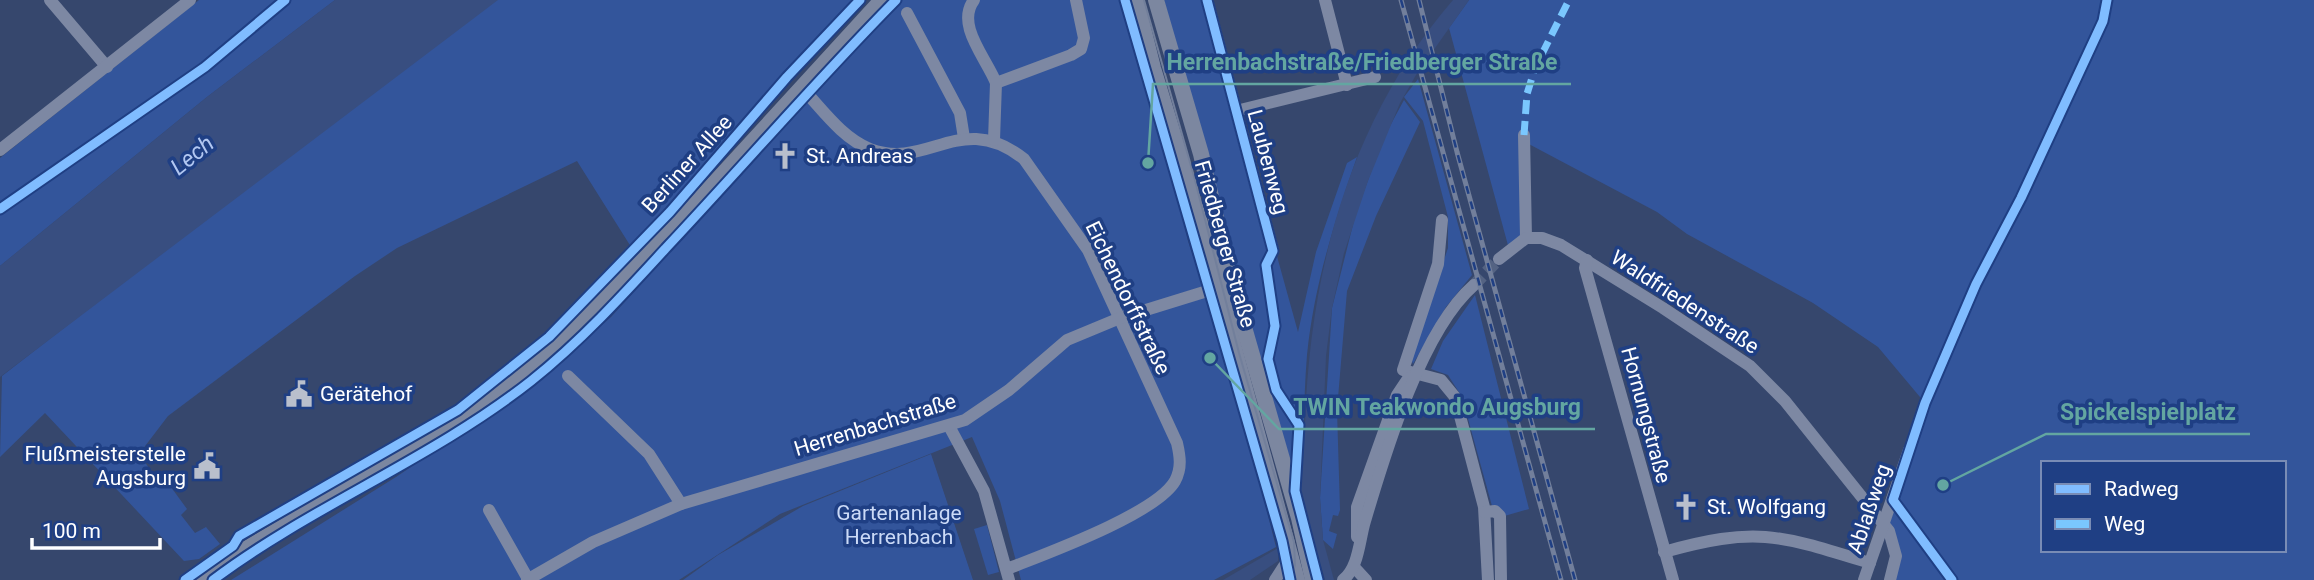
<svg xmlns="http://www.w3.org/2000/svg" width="2314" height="580" viewBox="0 0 2314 580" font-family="Roboto,sans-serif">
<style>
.green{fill:#33559b;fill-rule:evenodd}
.water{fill:#384e80}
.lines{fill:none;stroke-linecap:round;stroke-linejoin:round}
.minor-tunnel{stroke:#546383;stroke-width:12;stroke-dasharray:12 6;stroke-linecap:butt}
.minor{stroke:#7d88a3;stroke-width:12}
.major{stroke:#7c87a0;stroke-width:16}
.tram{stroke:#727f9b;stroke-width:2}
.rail-casing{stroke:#727f9b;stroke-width:5}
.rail{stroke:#1f3f84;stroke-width:2.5;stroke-dasharray:8;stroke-linecap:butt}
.quiet{stroke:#7ac7fe;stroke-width:7;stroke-dasharray:14 7;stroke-linecap:butt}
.cycleway-casing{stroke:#1f3f84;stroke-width:13}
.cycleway{stroke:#80bcff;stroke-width:9}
.labels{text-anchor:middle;stroke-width:7;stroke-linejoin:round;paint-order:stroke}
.poi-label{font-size:21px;fill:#fff;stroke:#1f3f84;text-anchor:start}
.street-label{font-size:21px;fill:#fff;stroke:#1f3f84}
.park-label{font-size:21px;fill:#cbdaf7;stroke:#1f3f84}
.water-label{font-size:23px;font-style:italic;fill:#b2c7f1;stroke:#1f3f84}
.leader{fill:none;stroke:#63a6a1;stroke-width:2.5}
.callout-dot{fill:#63a6a1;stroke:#1f3f84;stroke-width:2.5}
.callout-label{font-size:23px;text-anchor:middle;font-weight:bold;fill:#63a6a1;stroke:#1f3f84;stroke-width:7;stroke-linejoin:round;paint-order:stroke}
</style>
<rect width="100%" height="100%" fill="#36476d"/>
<g class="green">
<path d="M199,0H335L207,97L0,266V158Z"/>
<path d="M487,0H860L633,250L577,161L397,248L355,276L168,416L139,454L162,486L168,483L187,509L181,515L195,533L206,527L220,544L199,559L184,561L45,413L0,457L2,376Z"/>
<path d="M899,0H1131L1188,241L1232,374L1276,547L1214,580H1021L1000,501L972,437L780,514L679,580H231L396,477L528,388L611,317Z"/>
<path d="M1164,0H1206L1298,332L1316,252L1347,163L1357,157C1334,222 1314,286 1307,355C1303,403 1304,452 1303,500L1297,501Z"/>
<path d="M1469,0H2314V580H1890L1895,566L1884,525L1925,403L1878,347L1813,303L1687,234L1657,212L1525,142L1526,238L1509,249L1449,28ZM2043,463H2284V550H2043Z"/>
<path d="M1418,79L1472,275L1446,307L1413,364L1411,358L1448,248V217L1423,121L1404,97Z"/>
<path d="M1404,100L1420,122L1376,216L1347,291L1337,410L1340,510L1338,516L1333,515L1329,531L1337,534L1333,549L1323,540L1320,498L1332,308L1356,213L1384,137Z"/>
<path d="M1475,295L1529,509L1501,517L1492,506L1462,397L1448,375L1431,369L1443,341Z"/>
<path d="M931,454L973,580H683L718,555L803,506Z"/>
<path d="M987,525L999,572L988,575L974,529Z"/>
</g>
<g class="water">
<path d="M335,0H498L0,377V266L207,97Z"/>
<path d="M1453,0H1469L1416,75L1400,103L1368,181L1344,253L1332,308L1326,356L1320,498L1323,540L1334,580H1325C1319,555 1306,529 1302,503C1299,478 1304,449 1305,424C1310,270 1350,119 1453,0Z"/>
<path d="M1278,548V561L1250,580H1223Z"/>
</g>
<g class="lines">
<path class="minor-tunnel" d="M1474,285L1499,259"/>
<g class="minor">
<path d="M50,0L107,67"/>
<path d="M974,0C955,25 987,59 996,83L1071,55L1081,49L1084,38L1076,0"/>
<path d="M1207,0L1273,251"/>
<path d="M1325,0L1347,85"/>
<path d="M907,13L960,113L964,138"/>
<path d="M802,88C822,109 842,138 870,149C928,171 961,109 1024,159L1088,250L1177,443C1180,456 1182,468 1175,481C1156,514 1045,554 1007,569"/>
<path d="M1236,111L1375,77"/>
<path d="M1524,135L1526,238"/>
<path d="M994,140L996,83"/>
<path d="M0,150L190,0"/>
<path d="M1442,220L1438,264L1403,370L1441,380L1455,397L1484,507L1488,580"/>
<path d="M1499,259L1526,238H1542L1561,245L1663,308L1750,366L1785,401L1889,531L1896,556L1890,580"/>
<path d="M1587,260L1585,268L1673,580"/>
<path d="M568,376L649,454L681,504"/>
<path d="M949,426L984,491L1009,580"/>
<path d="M489,510L528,579"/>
<path d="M1485,512L1495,511L1500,516L1501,580"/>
<path d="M1357,537V507L1397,395L1407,380L1416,374"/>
<path d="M1664,552C1757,526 1780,535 1870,563"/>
<path d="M1354,567L1366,580"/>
<path d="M527,580L593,542L681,504L965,420L1009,390L1067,340L1120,318L1217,288"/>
<path d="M1275,580L1286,563L1288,551"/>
<path d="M1343,580C1359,567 1359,541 1365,521C1385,454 1421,331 1474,285"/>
<path d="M1864,580L1909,450"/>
</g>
<g class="major">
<path d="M1136,0L1153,68L1200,223L1297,580"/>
<path d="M1156,0L1201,154L1231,282L1299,518L1313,580"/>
<path d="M195,580L437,434L533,367L678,223L882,0"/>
</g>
<path class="tram" d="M1144,0L1195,180L1239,353L1294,542L1295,565L1290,580"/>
<defs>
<g id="rail">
<path d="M1401,0L1561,580"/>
<path d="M1419,0L1457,152L1575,580"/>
</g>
</defs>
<use href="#rail" class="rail-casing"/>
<use href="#rail" class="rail"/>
<path class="quiet" d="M1524,135L1527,94L1535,68L1569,0"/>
<defs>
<g id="cycleway">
<path d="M1125,0L1282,541L1290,580"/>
<path d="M1207,0L1273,251L1266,265L1275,326L1268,359L1276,390L1299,425L1295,491L1318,580"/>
<path d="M0,209L205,67L285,0"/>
<path d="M185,580L233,546L239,536L458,410L549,337L670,212L787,77L860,0"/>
<path d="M213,580C313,505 432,459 531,381C581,341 623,295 666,248C743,166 817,80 896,0"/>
<path d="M1952,580L1893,500L1925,403L1976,284L2021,198L2103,21L2107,0"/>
</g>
</defs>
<use href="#cycleway" class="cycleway-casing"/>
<use href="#cycleway" class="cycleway"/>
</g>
<defs>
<symbol id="church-bare" viewBox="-9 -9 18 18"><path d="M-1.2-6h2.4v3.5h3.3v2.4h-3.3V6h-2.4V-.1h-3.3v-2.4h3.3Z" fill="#b9bfcc" stroke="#1f3f84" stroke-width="2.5" paint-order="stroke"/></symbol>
<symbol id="civic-bare" viewBox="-9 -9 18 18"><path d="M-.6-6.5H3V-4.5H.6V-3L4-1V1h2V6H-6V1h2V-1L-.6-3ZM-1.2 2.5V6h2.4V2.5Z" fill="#b9bfcc" stroke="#1f3f84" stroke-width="2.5" paint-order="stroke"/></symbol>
</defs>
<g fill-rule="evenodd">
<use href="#church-bare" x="766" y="137" width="38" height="38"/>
<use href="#civic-bare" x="280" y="375" width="38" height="38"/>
<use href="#civic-bare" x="188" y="447" width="38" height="38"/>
<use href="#church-bare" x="1667" y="488" width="38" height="38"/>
</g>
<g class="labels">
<g class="poi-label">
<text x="806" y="163">St. Andreas</text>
<text x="320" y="401">Gerätehof</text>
<text x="186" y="461" text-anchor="end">Flußmeisterstelle<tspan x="186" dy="24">Augsburg</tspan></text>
<text x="1707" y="514">St. Wolfgang</text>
</g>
<g class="street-label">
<text transform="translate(1268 162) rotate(75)" y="7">Laubenweg</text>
<text transform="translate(687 164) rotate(-48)" y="7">Berliner Allee</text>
<text transform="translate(1225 244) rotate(74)" y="7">Friedberger Straße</text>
<text transform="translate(1128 298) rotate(64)" y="7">Eichendorffstraße</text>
<text transform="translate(1685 302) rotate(33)" y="7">Waldfriedenstraße</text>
<text transform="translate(1646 415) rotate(75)" y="7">Hornungstraße</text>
<text transform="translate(875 425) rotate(-17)" y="7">Herrenbachstraße</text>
<text transform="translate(1869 509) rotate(-71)" y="7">Ablaßweg</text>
</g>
<g class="park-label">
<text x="899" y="520">Gartenanlage<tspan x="899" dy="24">Herrenbach</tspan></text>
</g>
<g class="water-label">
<text transform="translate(192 155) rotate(-39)" y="8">Lech</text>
</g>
</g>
<path class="leader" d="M1148 163L1153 84H1571M1210 358L1279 429H1595M1943 485L2046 434H2250"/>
<g class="callout-dot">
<circle cx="1148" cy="163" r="7"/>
<circle cx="1210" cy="358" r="7"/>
<circle cx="1943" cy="485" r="7"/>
</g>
<g class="callout-label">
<text x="1362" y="70">Herrenbachstraße/Friedberger Straße</text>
<text x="1437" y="415">TWIN Teakwondo Augsburg</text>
<text x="2148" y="420">Spickelspielplatz</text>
</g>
<rect x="2041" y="461" width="245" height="91" fill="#1f3f84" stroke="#798cb5" stroke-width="2"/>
<rect x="2055" y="484" width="35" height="10" fill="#80bcff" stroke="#798cb5" stroke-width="2"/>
<text x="2104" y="496" font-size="21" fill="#ffffff">Radweg</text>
<rect x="2055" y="519" width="35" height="10" fill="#7ac7fe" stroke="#798cb5" stroke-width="2"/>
<text x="2104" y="531" font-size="21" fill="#ffffff">Weg</text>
<path d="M32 538v10h128v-10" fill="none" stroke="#ffffff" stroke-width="3.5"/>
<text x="42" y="538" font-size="21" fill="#ffffff" stroke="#1f3f84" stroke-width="5" paint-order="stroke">100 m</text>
</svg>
